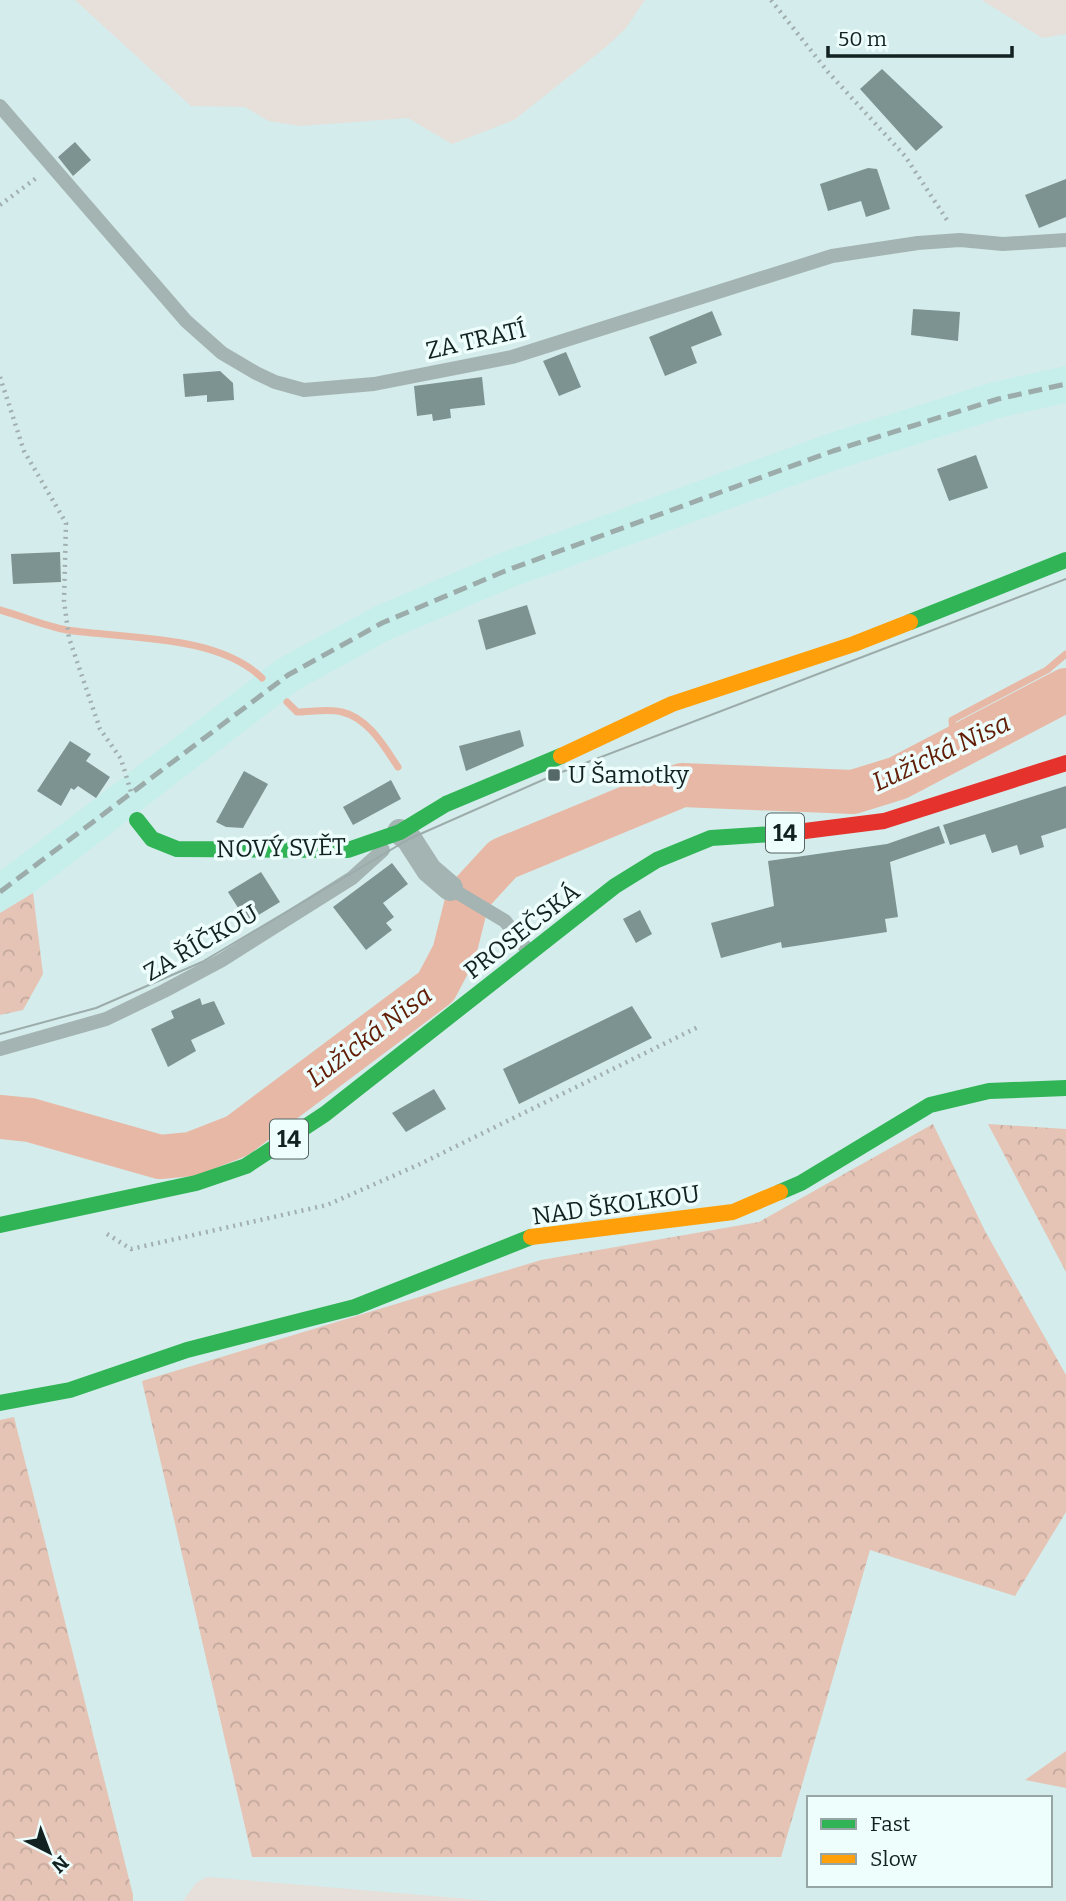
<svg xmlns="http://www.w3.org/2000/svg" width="1066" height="1901" viewBox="0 0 1066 1901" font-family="Bitter,serif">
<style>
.built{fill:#c6efec}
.grass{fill:#e7dfd9}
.forest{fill:url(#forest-crowns)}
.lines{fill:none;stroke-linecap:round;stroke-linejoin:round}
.stream{stroke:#e8b8a6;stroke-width:7}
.river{stroke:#e8b8a6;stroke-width:44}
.building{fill:#7d9391}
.path{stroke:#a1b0af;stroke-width:4.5;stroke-dasharray:2 5;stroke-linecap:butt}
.lane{stroke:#a4b4b3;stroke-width:14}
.street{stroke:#a4b4b3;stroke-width:26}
.fast{stroke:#30b455;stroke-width:16}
.slow{stroke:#ff9f0a;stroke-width:16}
.jam{stroke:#e5322d;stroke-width:16}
.tram{stroke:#9cacab;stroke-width:2}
.rail{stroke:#9cacab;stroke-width:5;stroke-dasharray:14 7;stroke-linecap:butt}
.poi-dot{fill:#556968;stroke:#edfefc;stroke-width:2.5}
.labels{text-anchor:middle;stroke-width:7;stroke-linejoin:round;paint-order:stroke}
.shield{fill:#edfefc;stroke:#536463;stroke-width:2}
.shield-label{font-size:23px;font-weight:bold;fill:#112221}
.street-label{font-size:24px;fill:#112221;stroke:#edfefc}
.poi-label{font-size:24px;fill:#112221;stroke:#edfefc;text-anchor:start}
.water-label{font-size:26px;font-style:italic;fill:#621d06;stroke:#edfefc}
</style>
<defs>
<pattern id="forest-crowns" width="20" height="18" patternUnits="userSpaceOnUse" patternTransform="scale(1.75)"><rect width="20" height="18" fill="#e5c4b6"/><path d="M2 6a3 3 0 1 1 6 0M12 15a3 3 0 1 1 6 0" fill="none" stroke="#c3a89c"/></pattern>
</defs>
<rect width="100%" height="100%" fill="#d4eceb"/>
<path class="built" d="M1066,366V403L1003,417L839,469L511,588L389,640L298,690L33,893L0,913V871L278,659L374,607L498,554L827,434L993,382Z"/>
<g class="grass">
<path d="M75,0H645L625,29L606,47L514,120L452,144L408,118L300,126L269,121L245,107L191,106Z"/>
<path d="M982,0H1066V34L1042,38Z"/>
<path d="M207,1877L493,1901H183L196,1883Z"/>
</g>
<g class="forest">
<path d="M33,893L43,974L23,1010L0,1015V913Z"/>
<path d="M933,1124L985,1231L1066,1375V1512L1015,1596L870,1550L781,1857H252L142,1381L541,1260L759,1222Z"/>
<path d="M988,1124L1066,1129V1272Z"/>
<path d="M14,1417L133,1895V1901H0V1420Z"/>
<path d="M1066,1751V1788L1025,1780Z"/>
</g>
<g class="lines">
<g class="stream">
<path d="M0,610C22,616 45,626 67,630C126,639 217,634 262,678"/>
<path d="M287,702L297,712C310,712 329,708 342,712C368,718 384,746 398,767"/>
<path d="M954,750L952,720L1047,670L1066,654"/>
</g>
<path class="river" d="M0,1117L30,1120L160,1157L191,1154L237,1136L436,987L454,953L468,897L503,859L682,785L853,792L898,778L1066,690"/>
</g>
<g class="building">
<path d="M882,69L943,127L916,151L860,89Z"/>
<path d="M75,142L91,160L73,176L58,157Z"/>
<path d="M868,168L877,169L890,209L866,217L861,201L828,211L820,184Z"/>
<path d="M1066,179V217L1039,228L1025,195Z"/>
<path d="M913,309L960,312L958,341L911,335Z"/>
<path d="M712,311L722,335L691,347L697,363L665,376L649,337Z"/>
<path d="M566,352L581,387L559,396L543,361Z"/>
<path d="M220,371L233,383L234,400L207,402V395L185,397L183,374Z"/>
<path d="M482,377L485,405L450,409L451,418L433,421L432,414L417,416L414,386Z"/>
<path d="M976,455L988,488L949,501L937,469Z"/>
<path d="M60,552L61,582L13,584L11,554Z"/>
<path d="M527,605L536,634L486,650L478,620Z"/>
<path d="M520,730L524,746L466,771L459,746Z"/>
<path d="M70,741L91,754L86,761L110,777L96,798L78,786L74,790L71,788L61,806L37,791Z"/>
<path d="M244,771L268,784L243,828L226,827L216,822Z"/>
<path d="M391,780L401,799L353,825L343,807Z"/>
<path d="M1066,786V828L1041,836L1044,847L1020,855L1017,845L992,853L985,834L950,845L943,825Z"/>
<path d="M939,826L945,843L890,862L898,917L885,919L887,932L782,948L781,942L721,958L711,923L774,906L768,861L887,844Z"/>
<path d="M392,863L408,884L383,903L394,917L386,923L392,930L366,950L333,907Z"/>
<path d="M261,872L280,902L247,922L228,892Z"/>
<path d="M640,910L652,934L636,943L623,919Z"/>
<path d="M200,998L202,1005L214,1001L225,1024L191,1040L196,1051L168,1067L151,1029L174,1018L171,1011Z"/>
<path d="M632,1006L652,1038L519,1104L503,1069Z"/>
<path d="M434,1089L446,1109L406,1132L392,1113Z"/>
</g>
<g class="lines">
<g class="path">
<path d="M771,0L828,72L905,156L949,223"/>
<path d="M0,205L39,176"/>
<path d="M0,377L24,451L66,523L64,601L69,638L100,729L121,759L131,792"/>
<path d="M107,1234L131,1249L327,1205L418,1165L698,1027"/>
</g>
<g class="lane">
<path d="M0,106L186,321L222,353L256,373L275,382L304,390L374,384L512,357L832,256L918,243L960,240L1003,244L1066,240"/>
<path d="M450,888L505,921L529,952"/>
<path d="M0,1049L106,1019L164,991L222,960L352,878L383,850"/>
</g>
<path class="street" d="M400,832L409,839L429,870L450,888"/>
<g class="fast">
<path d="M910,622L1066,560"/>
<path d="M137,820L152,839L177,849L348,850L400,832L446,804L561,756"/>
<path d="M780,1192L801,1183L930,1105L989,1091L1066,1088"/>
<path d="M0,1225L196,1183L246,1166L325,1114L615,886L657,860L711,838L789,833"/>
<path d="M0,1403L70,1390L187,1350L355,1307L531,1237"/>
</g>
<g class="slow">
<path d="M561,756L672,704L854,644L910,622"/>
<path d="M531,1237L733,1212L780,1192"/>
</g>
<path class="jam" d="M789,833L884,821L1066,763"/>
<path class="tram" d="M0,1034L96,1008L202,962L409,839L554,775L1066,579"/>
<path class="rail" d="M0,892L288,675L382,623L505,571L833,451L998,399L1066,384"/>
</g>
<rect class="poi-dot" x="547" y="768" width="14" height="14" rx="3.5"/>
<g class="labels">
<g class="shield">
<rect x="766" y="813.5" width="38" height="39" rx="5"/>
<rect x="270" y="1119.5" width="38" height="39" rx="5"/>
</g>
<g class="shield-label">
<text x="785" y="841">14</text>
<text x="289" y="1147">14</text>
</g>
<g class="street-label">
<text transform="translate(476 340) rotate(-13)" y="8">ZA TRATÍ</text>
<text transform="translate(281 848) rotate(-1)" y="8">NOVÝ SVĚT</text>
<text transform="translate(522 931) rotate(-38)" y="8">PROSEČSKÁ</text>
<text transform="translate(201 943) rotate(-30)" y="8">ZA ŘÍČKOU</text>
<text transform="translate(616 1205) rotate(-8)" y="8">NAD ŠKOLKOU</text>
</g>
<g class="poi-label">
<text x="568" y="783">U Šamotky</text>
</g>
<g class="water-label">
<text transform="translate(941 752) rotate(-25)" y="9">Lužická Nisa</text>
<text transform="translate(369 1036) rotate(-37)" y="9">Lužická Nisa</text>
</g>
</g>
<rect x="807" y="1796" width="245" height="91" fill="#edfefc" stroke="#95a6a4" stroke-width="2"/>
<rect x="821" y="1819" width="35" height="10" fill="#30b455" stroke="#95a6a4" stroke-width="2"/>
<text x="870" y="1831" font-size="21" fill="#112221">Fast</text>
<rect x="821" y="1854" width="35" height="10" fill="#ff9f0a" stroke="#95a6a4" stroke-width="2"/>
<text x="870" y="1866" font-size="21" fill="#112221">Slow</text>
<g transform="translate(49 1852) rotate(138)" stroke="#edfefc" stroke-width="5" paint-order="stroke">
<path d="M0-5L12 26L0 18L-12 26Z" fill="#112221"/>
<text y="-10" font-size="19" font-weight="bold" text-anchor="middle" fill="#112221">N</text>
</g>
<path d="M828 46v10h184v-10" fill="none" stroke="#112221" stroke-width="3.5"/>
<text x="838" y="46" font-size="21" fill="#112221" stroke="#edfefc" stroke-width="5" paint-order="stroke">50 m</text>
</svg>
